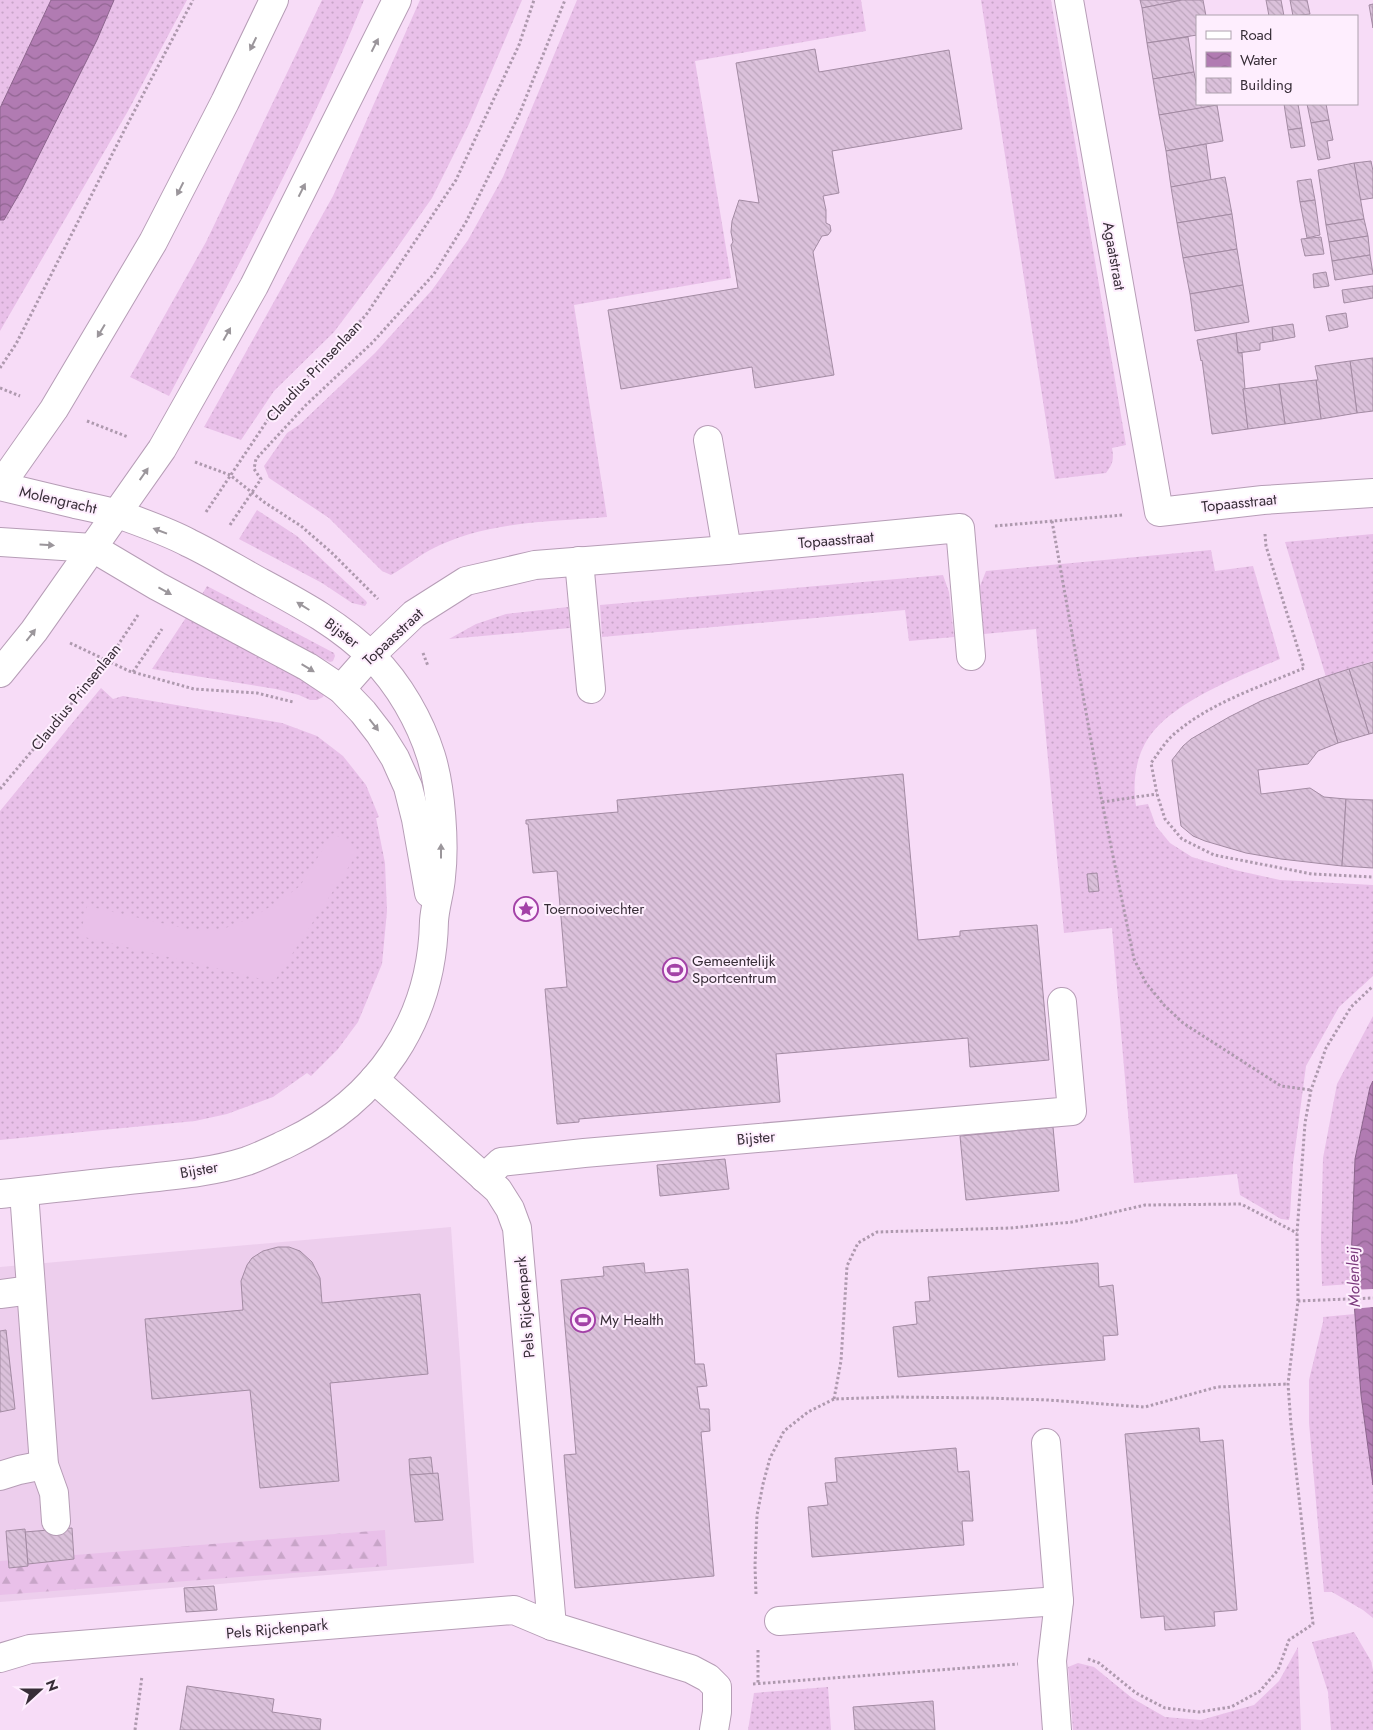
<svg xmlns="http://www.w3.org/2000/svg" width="1373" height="1730" viewBox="0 0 1373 1730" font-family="Jost,sans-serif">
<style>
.built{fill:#edceed}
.grass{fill:url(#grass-dots)}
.forest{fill:url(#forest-firs)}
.pitch{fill:#e9c0e9}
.water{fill:url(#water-waves);stroke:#8c648d}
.pier{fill:#f7dcf7}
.building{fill:url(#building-back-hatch);stroke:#a38ba3}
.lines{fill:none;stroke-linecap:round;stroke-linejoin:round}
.minor-casing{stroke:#b69db6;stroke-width:30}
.major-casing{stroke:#b69db6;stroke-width:30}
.path{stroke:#ae99ae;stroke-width:3;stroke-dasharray:2.5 2.5;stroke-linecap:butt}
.minor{stroke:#fff;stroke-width:28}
.major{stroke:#fff;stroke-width:28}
.oneway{fill:#9b969b}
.labels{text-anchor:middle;stroke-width:4;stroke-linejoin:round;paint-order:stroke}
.street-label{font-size:15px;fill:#372d37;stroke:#feeefe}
.poi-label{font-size:15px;fill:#372d37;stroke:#feeefe;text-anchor:start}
.water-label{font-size:16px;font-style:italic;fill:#7a387c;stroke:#feeefe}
</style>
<defs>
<pattern id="grass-dots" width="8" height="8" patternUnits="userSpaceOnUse" patternTransform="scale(1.25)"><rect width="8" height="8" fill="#e9c0e9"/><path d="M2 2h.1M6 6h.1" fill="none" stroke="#c8a5c8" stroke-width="1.8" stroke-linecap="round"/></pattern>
<pattern id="forest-firs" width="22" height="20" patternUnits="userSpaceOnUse" patternTransform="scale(1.25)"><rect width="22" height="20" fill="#e9c0e9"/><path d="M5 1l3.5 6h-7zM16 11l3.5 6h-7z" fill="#c8a5c8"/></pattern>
<pattern id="water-waves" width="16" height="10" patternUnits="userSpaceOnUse" patternTransform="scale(1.25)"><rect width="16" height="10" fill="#b17bb2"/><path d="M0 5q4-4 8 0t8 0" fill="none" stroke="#916592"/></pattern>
<pattern id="building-back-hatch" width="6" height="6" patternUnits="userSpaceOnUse" patternTransform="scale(1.25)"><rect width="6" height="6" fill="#dbc1db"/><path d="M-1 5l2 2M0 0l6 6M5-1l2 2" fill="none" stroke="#bda6bd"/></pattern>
</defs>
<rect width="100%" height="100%" fill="#f7dcf7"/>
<path class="built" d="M451,1227L474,1563L0,1602V1267Z"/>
<g class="grass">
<path d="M0,0H51L0,108Z"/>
<path d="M114,0H187L128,111L0,331V220H4L22,189L97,40Z"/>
<path d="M322,0H364C309,136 238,266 169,396L130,377L206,242Z"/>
<path d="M420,0H522L469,124L432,198L392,255L334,332L274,391L241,440L204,427L333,196Z"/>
<path d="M577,0H861L866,31L695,61L731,278L574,305L607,517C548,522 484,521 430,550C417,557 405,567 391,575L382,571L329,518L269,478L264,466L287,433L299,425L375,353L432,290L468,240L503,177Z"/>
<path d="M981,0H1051L1126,445L1112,448C1114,459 1113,464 1106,473L1055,479Z"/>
<path d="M257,510L297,536L366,601L367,603L365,606L352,603L322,583L239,539Z"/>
<path d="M1373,534V661L1326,677L1285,542Z"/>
<path d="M1211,550L1215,571L1253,566L1280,659C1242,675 1178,700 1152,733C1136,753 1132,781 1136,806L1148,804L1156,826L1170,843L1192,857L1235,870L1280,880L1373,885V976L1339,1007L1306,1066L1293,1164L1290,1215L1289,1220L1281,1219L1240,1195L1237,1174L1134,1183L1112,928L1064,933L1036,629L984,634L980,586L986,571Z"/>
<path d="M943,575L949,592L954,637L909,641L905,610L602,637L600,605Z"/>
<path d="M207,586L334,653L335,656L333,661L330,662L305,651L201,596Z"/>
<path d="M568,607L570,628L449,639L476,624L506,614Z"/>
<path d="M187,616L304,678L325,692L323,697L317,700H310L299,695L276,689L152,669Z"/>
<path d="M101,688L113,699L123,696L282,723L317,736L343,756L366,785L379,817L376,818L385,863L387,911L382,964L358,1022L338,1049L311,1076L307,1073L273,1097L227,1114L195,1121L0,1140V811Z"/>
<path d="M1373,1016V1081L1370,1087L1355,1159L1351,1262L1352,1284L1322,1286L1321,1239L1323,1158L1337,1084Z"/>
<path d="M1355,1314L1361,1395L1373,1485V1618L1363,1610L1332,1592H1324L1309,1423V1380L1323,1322V1317Z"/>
<path d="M1354,1632L1371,1661L1373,1670V1730H1331L1328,1692L1312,1642Z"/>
<path d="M1298,1647L1301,1730H1073L1068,1667L1078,1663L1094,1667L1132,1698L1165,1717L1201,1720L1254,1705L1279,1681Z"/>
<path d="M828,1687L831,1730H748L754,1693Z"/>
</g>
<path class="forest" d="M385,1530L387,1566L0,1595V1561Z"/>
<path class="pitch" d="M333,833L359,851L274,982L80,936L87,906L196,931L223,929L253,917L281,900L300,886Z"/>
<g class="water">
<path d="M51,0H114L97,40L22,189L4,220H0V108Z"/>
<path d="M1373,1081V1485L1361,1395L1351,1262L1355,1159L1370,1087Z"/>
</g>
<path class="pier" d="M1373,1289V1307L1352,1309L1350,1290Z"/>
<g class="building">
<path d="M1140,0H1182L1142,8Z"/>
<path d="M1182,0H1203L1206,16H1197V35L1147,43L1142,8Z"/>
<path d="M1266,0H1281L1284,16H1269Z"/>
<path d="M1290,0H1307L1310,14L1293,16Z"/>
<path d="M1373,4V28L1369,5Z"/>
<path d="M1188,37L1194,72L1153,79L1147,43Z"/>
<path d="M815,49L819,72L949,50L962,129L832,151L839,193L823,196L826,210V223L830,225L831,231L828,235L822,236L813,252L834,375L755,388L752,367L621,389L608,310L738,288L731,245L733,242L731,232L732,221L739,200L759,203L736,63Z"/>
<path d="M1194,72L1197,88V104H1214L1215,106L1159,115L1153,79Z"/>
<path d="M1284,104H1298L1302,128L1288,130Z"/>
<path d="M1307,104H1326L1329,120L1311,123Z"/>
<path d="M1217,105L1223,141L1166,151L1159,115Z"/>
<path d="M1329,120L1333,140L1327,141L1330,158L1318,160L1311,123Z"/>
<path d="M1302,128L1305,146L1291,148L1288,130Z"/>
<path d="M1206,144L1211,180L1171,187L1166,151Z"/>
<path d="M1371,161L1373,171V198L1360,200L1354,163Z"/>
<path d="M1354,163L1364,219L1326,225L1318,170Z"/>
<path d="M1225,177L1232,214L1177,223L1171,187Z"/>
<path d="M1311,179L1315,200L1300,202L1297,181Z"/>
<path d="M1315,200L1320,235L1307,238L1300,202Z"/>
<path d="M1232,214L1237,249L1183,258L1177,223Z"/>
<path d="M1364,219L1368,236L1329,242L1326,225Z"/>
<path d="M1368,236L1370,255L1332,261L1329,242Z"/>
<path d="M1321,237L1324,254L1305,256L1301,239Z"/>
<path d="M1237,249L1243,285L1190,294L1183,258Z"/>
<path d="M1370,255L1373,274L1335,280L1332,261Z"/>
<path d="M1326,272L1329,286L1314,288L1313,274Z"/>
<path d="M1243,285L1249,322L1195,331L1190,294Z"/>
<path d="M1373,286V298L1344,303L1342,290Z"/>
<path d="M1346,313L1348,327L1329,331L1326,316Z"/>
<path d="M1293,324L1295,337L1273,341L1272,327Z"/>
<path d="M1272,327L1273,341L1260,343V350L1238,353L1236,333Z"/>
<path d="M1236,333L1238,353H1242L1245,389H1243L1248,429L1212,434L1202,360L1201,361L1197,340Z"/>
<path d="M1373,358V411L1357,413L1350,361Z"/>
<path d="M1350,361L1357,413L1321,419L1316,380H1318L1315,366Z"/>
<path d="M1316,380L1321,419L1285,424L1279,384Z"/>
<path d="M1279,384L1285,424L1248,429L1243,389Z"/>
<path d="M1373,662V733L1369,734L1349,669Z"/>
<path d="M1349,669L1369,734L1338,743L1318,679Z"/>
<path d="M1318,679L1338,743L1318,751L1308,764L1258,770L1261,794L1310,788L1324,797L1346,799L1342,866L1281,859L1246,853L1205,841L1193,836L1181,826L1172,760L1183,746L1191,739L1229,717L1261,701Z"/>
<path d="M903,774L918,940L960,936V931L1037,925L1049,1060L970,1067L968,1038L776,1054L780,1102L579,1119V1122L557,1124L545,989L567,987L557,871L533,873L528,824H526V820L618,812L617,800Z"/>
<path d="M1346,799L1373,800V868L1342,866Z"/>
<path d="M1097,873L1099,891L1089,892L1087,874Z"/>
<path d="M1053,1127L1059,1191L966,1200L960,1136Z"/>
<path d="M725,1159L729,1189L660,1196L657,1165Z"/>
<path d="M278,1247H289L300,1251L312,1262L320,1278L322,1303L420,1294L428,1374L330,1383L339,1481L260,1488L250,1390L152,1399L145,1319L243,1310L241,1281L247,1265L252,1258L263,1251Z"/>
<path d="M644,1263L645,1273L688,1269L695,1364H704L707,1386L697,1387L700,1409H709L710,1431L701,1432L714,1576L575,1588L564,1455L576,1454L561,1280L604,1276L603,1267Z"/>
<path d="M1098,1263L1099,1287L1113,1285L1118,1335L1103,1336L1105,1360L898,1377L893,1327L917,1324L915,1302L930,1301L928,1277Z"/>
<path d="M6,1330L15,1409L0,1412V1331Z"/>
<path d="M1199,1428L1200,1442L1223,1440L1237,1610L1214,1612L1215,1626L1165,1630L1164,1616L1141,1618L1125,1434Z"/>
<path d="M956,1448L958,1472L969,1471L973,1521H962L964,1545L812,1557L808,1507L828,1505L825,1483L837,1482L835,1458Z"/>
<path d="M431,1457L433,1474L410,1475L409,1459Z"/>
<path d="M438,1473L443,1520L415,1522L410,1475Z"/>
<path d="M72,1528L74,1559L28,1564L25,1532Z"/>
<path d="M25,1529L28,1566L9,1568L6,1531Z"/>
<path d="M214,1586L217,1610L186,1612L184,1588Z"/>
<path d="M187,1686L274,1699L272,1712L321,1719L320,1730H180Z"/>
<path d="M933,1701L935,1730H855L853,1707Z"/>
</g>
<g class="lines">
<defs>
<g id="minor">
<path d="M1069,0L1159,512L1263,500L1373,493"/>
<path d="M708,440L727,550"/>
<path d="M0,486C25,492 50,498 75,504C89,507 104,510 118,514C140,522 169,532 189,543C214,555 238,570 262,583C301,604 342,626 373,658C399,684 420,721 431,756C441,788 445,844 441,877C440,892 435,906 434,921C432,1021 378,1100 288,1143C275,1149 261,1156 247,1161C207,1174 162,1176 121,1181C80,1185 40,1190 0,1194"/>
<path d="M0,542L93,548L157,586L308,667L341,689L363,712L380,734L395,758L408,787L416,819L429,893"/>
<path d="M579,561L591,689"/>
<path d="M341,689L371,655L414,614L466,581L535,565L727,550L960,528L971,656"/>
<path d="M374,1079L498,1190L510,1209L517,1228L552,1626"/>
<path d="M484,1178L501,1162L584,1153L1072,1111L1062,1002"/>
<path d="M24,1192L44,1465L54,1493L56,1521"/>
<path d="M0,1294L31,1290"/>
<path d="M1046,1443L1059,1601L1052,1661L1057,1730"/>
<path d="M0,1476L19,1470L44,1465"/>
<path d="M779,1621L1059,1601"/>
<path d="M0,1658L30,1649L514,1610L552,1626L691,1669L708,1678L717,1687V1712L714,1730"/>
</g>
<g id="major">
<path d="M0,486L54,409L153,242L225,102L274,0"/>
<path d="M0,673L34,631L162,449L254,286L397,0"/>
</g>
</defs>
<use href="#minor" class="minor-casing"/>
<use href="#major" class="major-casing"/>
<g class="path">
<path d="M0,368L16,344L127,125L193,0"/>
<path d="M0,388L20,396"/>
<path d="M87,421L128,437"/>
<path d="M195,462L230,475L264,502L301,526L331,552L378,599"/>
<path d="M206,512L271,415L366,315L456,180L519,45L534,0"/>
<path d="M1052,521L1102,802L1134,959L1146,983L1164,1005L1183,1023L1281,1086L1311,1090"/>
<path d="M230,525L261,479L254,469L256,459L306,405L373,342L434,274L466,222L519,115L565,0"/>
<path d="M995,526L1123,515"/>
<path d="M1265,534L1266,546L1304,668C1260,687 1209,703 1173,735C1164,743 1158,754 1151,763L1157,794L1165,819L1182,839L1214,855L1312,874L1373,877"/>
<path d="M70,643L129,671L194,689L257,693L293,702"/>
<path d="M423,653L428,666"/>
<path d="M133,672L162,629"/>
<path d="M0,789L108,660L138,615"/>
<path d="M1102,802L1157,794"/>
<path d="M1298,1301L1297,1233L1305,1123L1311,1090L1326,1048L1351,1007L1373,986"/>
<path d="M834,1399L841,1361L847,1266L858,1243L877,1232L1010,1228L1072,1222L1145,1205L1241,1204L1297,1233"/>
<path d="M756,1594L755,1566L757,1515L763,1484L770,1458L784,1431L808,1412L834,1399L894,1397L987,1398L1048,1400L1145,1407L1217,1387L1288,1384"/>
<path d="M758,1650V1683"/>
<path d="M1088,1659L1099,1663L1136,1693L1165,1708L1199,1712L1231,1707L1260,1691L1278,1670L1289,1640L1313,1624L1291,1425L1288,1384L1298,1301L1373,1298"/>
<path d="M753,1684L1018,1664"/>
<path d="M135,1730L142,1676"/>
</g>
<use href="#minor" class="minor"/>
<use href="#major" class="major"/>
</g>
<defs><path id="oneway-solid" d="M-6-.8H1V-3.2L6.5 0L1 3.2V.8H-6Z" transform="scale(1.25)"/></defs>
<g class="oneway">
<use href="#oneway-solid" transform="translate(253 44) rotate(116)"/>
<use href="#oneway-solid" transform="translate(375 45) rotate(-63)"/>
<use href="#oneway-solid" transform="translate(180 189) rotate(117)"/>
<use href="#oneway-solid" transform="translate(302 190) rotate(-63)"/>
<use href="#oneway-solid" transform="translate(101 331) rotate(121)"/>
<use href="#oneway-solid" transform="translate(227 334) rotate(-61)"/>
<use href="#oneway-solid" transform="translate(144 474) rotate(-55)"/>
<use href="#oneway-solid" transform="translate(160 531) rotate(-159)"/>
<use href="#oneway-solid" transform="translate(47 545) rotate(4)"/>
<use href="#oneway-solid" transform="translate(165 591) rotate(29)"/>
<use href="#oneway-solid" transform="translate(303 606) rotate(-148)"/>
<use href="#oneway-solid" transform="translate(31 635) rotate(-52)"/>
<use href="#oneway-solid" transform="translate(308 668) rotate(31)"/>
<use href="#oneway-solid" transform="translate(374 725) rotate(52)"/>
<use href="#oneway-solid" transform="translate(441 851) rotate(-90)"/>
</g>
<defs>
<symbol id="sight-ring" viewBox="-11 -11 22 22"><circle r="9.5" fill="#feeefe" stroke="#a341a7" stroke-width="1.5"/><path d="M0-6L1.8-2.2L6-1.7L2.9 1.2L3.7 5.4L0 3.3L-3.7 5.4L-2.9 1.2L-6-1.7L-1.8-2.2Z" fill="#a341a7"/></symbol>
<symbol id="stadium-ring" viewBox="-11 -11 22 22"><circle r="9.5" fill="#feeefe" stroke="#a341a7" stroke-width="1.5"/><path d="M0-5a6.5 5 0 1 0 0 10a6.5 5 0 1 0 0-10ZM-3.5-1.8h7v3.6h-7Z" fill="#a341a7"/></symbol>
</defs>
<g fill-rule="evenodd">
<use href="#sight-ring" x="512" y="895" width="28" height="28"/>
<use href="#stadium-ring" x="661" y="956" width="28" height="28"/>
<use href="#stadium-ring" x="569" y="1306" width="28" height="28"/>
</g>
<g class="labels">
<g class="street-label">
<text transform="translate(1114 256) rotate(80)" y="5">Agaatstraat</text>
<text transform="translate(314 371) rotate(-47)" y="5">Claudius Prinsenlaan</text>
<text transform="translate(58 500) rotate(13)" y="5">Molengracht</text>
<text transform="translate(1239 503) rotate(-6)" y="5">Topaasstraat</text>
<text transform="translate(836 540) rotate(-5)" y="5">Topaasstraat</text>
<text transform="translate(342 633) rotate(37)" y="5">Bijster</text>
<text transform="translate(393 637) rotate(-43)" y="5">Topaasstraat</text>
<text transform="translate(76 697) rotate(-51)" y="5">Claudius Prinsenlaan</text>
<text transform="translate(756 1138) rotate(-5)" y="5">Bijster</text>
<text transform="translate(199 1170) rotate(-10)" y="5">Bijster</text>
<text transform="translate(525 1307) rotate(-95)" y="5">Pels Rijckenpark</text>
<text transform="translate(277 1629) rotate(-5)" y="5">Pels Rijckenpark</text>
</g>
<g class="poi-label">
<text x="544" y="914">Toernooivechter</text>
<text x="692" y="966">Gemeentelijk<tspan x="692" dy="17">Sportcentrum</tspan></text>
<text x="600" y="1325">My Health</text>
</g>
<g class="water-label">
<text transform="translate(1353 1277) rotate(-92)" y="6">Molenleij</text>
</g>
</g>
<rect x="1196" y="15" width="162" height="90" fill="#feeefe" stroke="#aea1ae"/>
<rect x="1206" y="31" width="25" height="8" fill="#ffffff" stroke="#aea1ae"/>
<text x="1240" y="40" font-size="15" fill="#372d37">Road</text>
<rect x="1206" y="52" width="25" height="15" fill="url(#water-waves)" stroke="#aea1ae"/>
<text x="1240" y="65" font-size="15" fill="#372d37">Water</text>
<rect x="1206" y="78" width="25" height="15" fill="url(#building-back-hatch)" stroke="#aea1ae"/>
<text x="1240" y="90" font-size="15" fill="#372d37">Building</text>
<g transform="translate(40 1690) rotate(69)" stroke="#feeefe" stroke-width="4" paint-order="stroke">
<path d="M0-4L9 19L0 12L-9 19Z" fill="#372d37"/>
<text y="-8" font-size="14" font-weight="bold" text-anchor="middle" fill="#372d37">N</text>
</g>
</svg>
